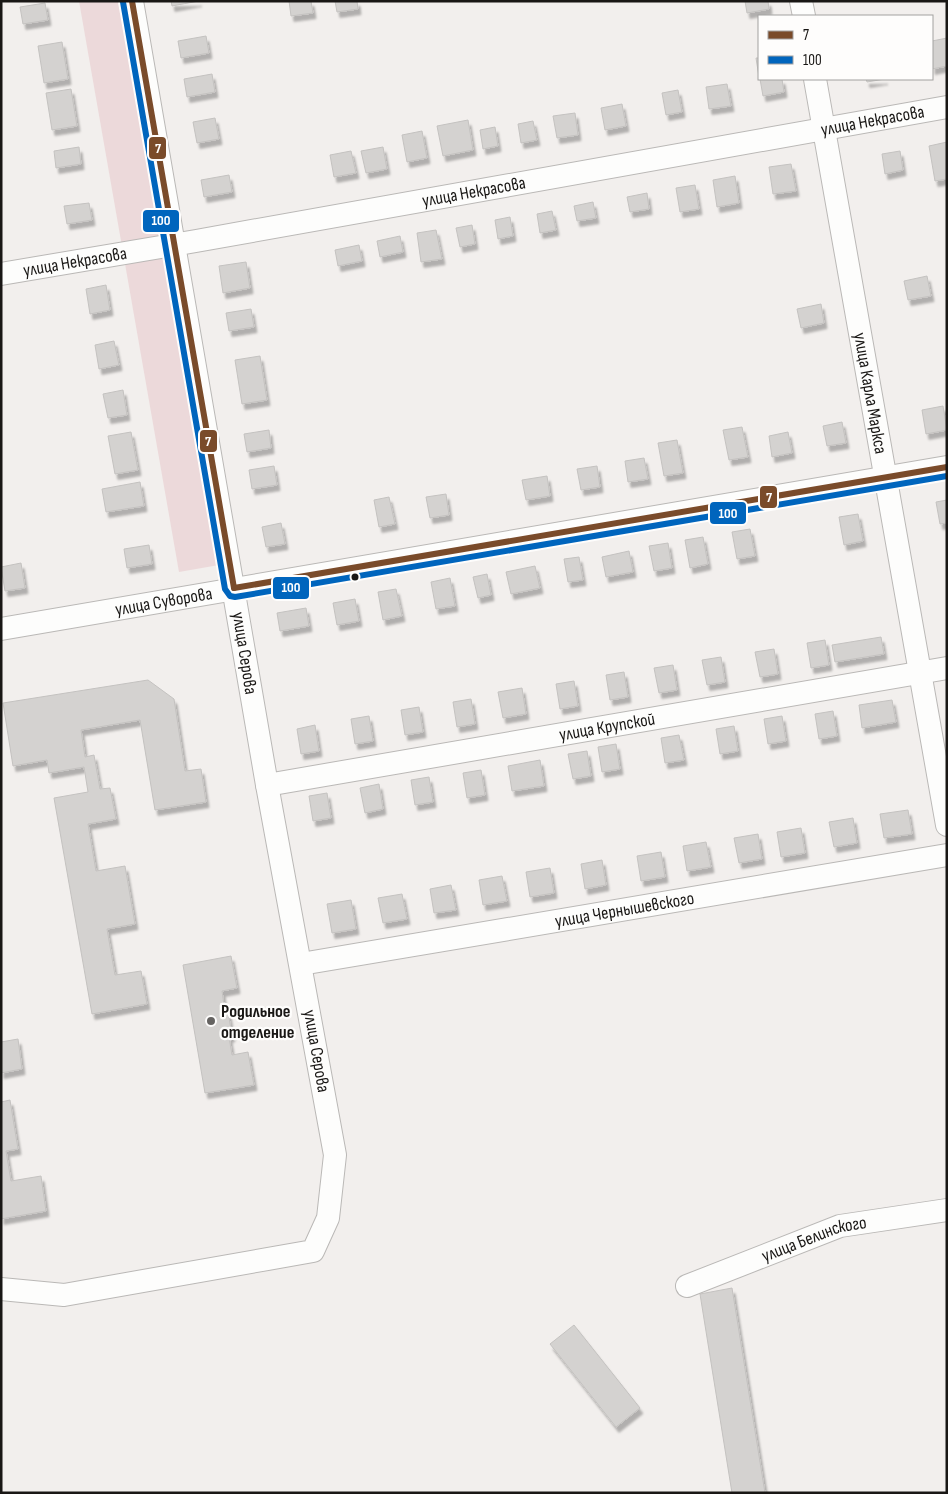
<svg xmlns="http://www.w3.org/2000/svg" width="948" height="1494" viewBox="0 0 948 1494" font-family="'Sofia Sans Condensed',sans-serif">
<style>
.green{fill:#ecd9da}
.building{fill:#d4d2d0;stroke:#c4c2c0;filter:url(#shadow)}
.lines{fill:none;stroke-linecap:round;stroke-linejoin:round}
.minor-casing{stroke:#bab8b6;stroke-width:24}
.minor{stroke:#fdfdfc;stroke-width:22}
.bus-1-casing{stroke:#fefdfc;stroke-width:10}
.bus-2-casing{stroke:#fefdfc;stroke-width:10}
.bus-1{stroke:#7a4b2a;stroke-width:6}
.bus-2{stroke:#0065bd;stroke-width:6}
.bus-dot{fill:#191715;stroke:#fefdfc;stroke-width:2}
.poi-dot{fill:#656361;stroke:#fefdfc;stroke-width:2}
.labels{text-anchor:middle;stroke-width:4.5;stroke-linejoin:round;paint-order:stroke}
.street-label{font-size:18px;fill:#191715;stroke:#fefdfc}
.poi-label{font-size:18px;font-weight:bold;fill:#191715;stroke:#fefdfc;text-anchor:start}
.line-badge{stroke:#fefdfc;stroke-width:2}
.badge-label{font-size:14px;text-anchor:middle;font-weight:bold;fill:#fff}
</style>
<defs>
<filter id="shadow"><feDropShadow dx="3" dy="5.5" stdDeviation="1" flood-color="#0004"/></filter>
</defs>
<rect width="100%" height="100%" fill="#f2efed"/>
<path class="green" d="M79,1H121L219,565L179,572Z"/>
<g class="building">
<path d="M171,1H199L172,6Z"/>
<path d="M289,1H311L313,13L291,16Z"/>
<path d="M335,1H357L358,9L337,12Z"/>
<path d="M745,1H768L769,9L747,13Z"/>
<path d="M45,3L48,20L23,24L20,7Z"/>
<path d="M206,36L209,53L181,58L178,41Z"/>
<path d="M947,38V66L932,69V41Z"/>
<path d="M62,42L68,79L44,83L38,46Z"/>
<path d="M756,58H759V77Z"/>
<path d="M212,74L215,92L187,97L184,79Z"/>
<path d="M760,79H782L784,92L763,96Z"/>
<path d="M866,79H885L867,82Z"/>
<path d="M727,84L731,106L709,109L706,87Z"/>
<path d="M71,89L77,126L52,130L46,93Z"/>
<path d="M678,90L682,112L666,115L662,93Z"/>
<path d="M622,104L626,126L605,130L601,108Z"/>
<path d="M575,113L578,135L557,138L553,116Z"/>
<path d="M215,118L219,139L197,143L193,122Z"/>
<path d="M468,120L473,150L443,156L437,126Z"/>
<path d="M533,121L537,140L521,143L518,124Z"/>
<path d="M495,127L498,146L483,149L480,130Z"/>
<path d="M422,131L427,158L407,162L402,135Z"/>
<path d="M947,142V179L935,181L929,146Z"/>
<path d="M79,147L81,164L56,168L54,151Z"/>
<path d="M383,147L387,169L366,173L361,151Z"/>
<path d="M351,151L356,173L334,177L330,155Z"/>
<path d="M900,151L903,170L885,174L882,154Z"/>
<path d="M791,164L796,191L773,194L769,167Z"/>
<path d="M229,175L232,192L204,197L201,180Z"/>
<path d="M735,176L739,203L717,207L713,180Z"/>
<path d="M695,185L699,209L680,212L676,188Z"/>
<path d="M647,193L649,209L630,212L627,197Z"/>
<path d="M593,202L596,218L577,221L574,206Z"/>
<path d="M89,203L92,220L67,224L64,206Z"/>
<path d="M552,211L556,230L540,233L537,214Z"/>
<path d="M510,217L513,236L498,239L495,220Z"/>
<path d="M472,225L475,244L460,247L456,228Z"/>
<path d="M436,230L442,259L421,262L417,233Z"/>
<path d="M400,236L403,252L380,257L377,241Z"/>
<path d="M359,245L362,261L338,266L335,250Z"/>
<path d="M246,262L250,288L223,293L219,266Z"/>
<path d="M927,276L931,296L908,300L904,281Z"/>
<path d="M106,285L110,310L90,314L86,289Z"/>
<path d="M821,304L824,323L801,328L797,309Z"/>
<path d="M251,309L254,327L229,331L226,313Z"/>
<path d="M114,341L119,365L99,369L95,345Z"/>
<path d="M260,356L267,400L242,404L235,360Z"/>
<path d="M123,390L127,415L108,418L103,394Z"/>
<path d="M943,406L947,430L926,434L922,410Z"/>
<path d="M842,422L846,443L827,446L823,426Z"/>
<path d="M742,427L748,457L729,460L723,430Z"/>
<path d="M269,430L271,448L247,452L244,434Z"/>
<path d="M131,432L138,470L115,474L108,436Z"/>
<path d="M788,432L792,453L772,457L769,436Z"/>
<path d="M677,440L683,473L664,476L658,443Z"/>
<path d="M644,458L648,479L628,482L625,461Z"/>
<path d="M274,466L277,485L252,489L249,470Z"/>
<path d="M597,466L600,487L581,490L577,469Z"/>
<path d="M547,476L550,496L526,500L522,480Z"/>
<path d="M140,482L144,506L106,512L102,489Z"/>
<path d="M446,494L449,515L430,518L426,497Z"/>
<path d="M389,497L395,524L379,527L374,500Z"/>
<path d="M947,500V523L940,524L936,502Z"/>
<path d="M858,514L863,541L844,545L839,517Z"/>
<path d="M281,523L285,544L266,547L262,527Z"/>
<path d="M750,529L755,556L737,559L732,532Z"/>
<path d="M703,537L708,564L690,568L685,540Z"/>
<path d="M668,543L672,568L654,571L649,546Z"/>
<path d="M149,545L152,564L127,568L124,549Z"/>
<path d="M629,551L633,572L606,577L602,557Z"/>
<path d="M579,557L583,580L568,582L564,559Z"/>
<path d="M21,563L25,588L5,591L1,567Z"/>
<path d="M535,566L540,588L511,594L506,572Z"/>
<path d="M487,574L491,595L478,598L473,577Z"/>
<path d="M450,578L455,606L436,609L431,582Z"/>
<path d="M396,589L402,616L383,620L378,592Z"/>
<path d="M355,599L359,621L337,625L333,603Z"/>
<path d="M306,608L309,626L280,631L277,613Z"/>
<path d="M881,637L884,654L835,662L832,645Z"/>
<path d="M825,640L829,665L811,668L807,643Z"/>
<path d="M774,649L778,674L760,677L755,652Z"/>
<path d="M721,657L725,682L707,685L702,660Z"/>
<path d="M673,665L677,690L659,693L654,668Z"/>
<path d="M624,672L628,697L610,700L606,675Z"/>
<path d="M148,680L174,699L185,771L201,769L206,802L155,810L140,720L81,730L85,757L94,755L100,789L110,788L116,819L88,824L96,871L125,866L135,924L107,929L115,975L141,971L147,1004L92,1014L54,798L88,792L84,767L49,773L47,760L13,766L3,703Z"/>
<path d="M574,681L578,706L560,709L556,684Z"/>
<path d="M522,688L526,714L503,718L498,692Z"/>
<path d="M471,699L475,724L457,727L453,702Z"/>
<path d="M892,700L896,722L862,728L859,705Z"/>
<path d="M419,707L423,732L405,735L401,710Z"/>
<path d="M833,711L837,736L819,739L815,714Z"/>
<path d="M369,716L373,741L355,744L351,719Z"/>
<path d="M782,716L786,741L768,744L764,719Z"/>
<path d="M315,725L319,751L301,754L297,729Z"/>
<path d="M734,726L738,751L720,754L716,729Z"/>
<path d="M679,735L684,760L665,763L661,738Z"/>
<path d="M616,744L620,769L602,772L598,747Z"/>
<path d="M587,751L591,776L573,779L568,754Z"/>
<path d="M540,760L544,786L512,791L508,766Z"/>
<path d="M481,770L485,795L467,798L463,773Z"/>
<path d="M429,777L433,802L415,805L411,780Z"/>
<path d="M379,784L383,809L365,813L360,788Z"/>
<path d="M327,793L331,818L313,821L309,796Z"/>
<path d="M908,810L912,834L884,838L880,814Z"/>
<path d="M853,818L857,843L834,847L829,822Z"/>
<path d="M801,828L805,853L781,857L777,832Z"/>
<path d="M758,834L762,859L739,863L734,838Z"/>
<path d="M706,842L711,867L687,871L683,846Z"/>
<path d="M661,852L665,877L641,881L637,856Z"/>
<path d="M602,860L606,885L585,889L581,864Z"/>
<path d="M550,868L554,893L530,897L526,872Z"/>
<path d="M502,876L507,901L483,905L479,880Z"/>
<path d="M451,885L456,910L434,913L430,889Z"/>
<path d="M402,894L407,919L383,923L378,898Z"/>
<path d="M351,900L356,929L332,933L327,904Z"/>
<path d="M231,956L237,988L222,991L224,1005H227L232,1036L229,1037L232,1055L248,1052L254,1085L205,1093L183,965Z"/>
<path d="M18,1039L22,1069L1,1073V1042Z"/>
<path d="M10,1100L18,1149L6,1151L11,1181L41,1176L46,1211L1,1219V1102Z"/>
<path d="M732,1288L765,1493H732L700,1294Z"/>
<path d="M574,1325L640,1408L616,1427L550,1344Z"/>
</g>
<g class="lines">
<defs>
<g id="minor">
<path d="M801,1L804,16"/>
<path id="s1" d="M815,79L947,825"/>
<path id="s2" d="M1,274L196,241L947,107"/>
<path id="s3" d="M1,629L947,467"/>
<path id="s4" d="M267,785L947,668"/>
<path id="s5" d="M301,964L947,855"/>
<path id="s6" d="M687,1286L840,1226L947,1210"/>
<path d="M1,1289L64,1295L313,1251L328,1218L335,1155L267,785L132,1"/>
</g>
</defs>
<use href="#minor" class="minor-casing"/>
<use href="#minor" class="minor"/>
<defs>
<g id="bus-1">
<path d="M132,1L234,588"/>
<path d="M234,588L947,467"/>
</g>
<path id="bus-2" d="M123,2L225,589L230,596L235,597L947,476"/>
</defs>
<use href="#bus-1" class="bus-1-casing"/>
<use href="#bus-2" class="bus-2-casing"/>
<use href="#bus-1" class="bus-1"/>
<use href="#bus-2" class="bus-2"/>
</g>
<circle class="bus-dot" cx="355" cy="577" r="4.5"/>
<circle class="poi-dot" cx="211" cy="1021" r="5"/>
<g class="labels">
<g class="street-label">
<text dy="6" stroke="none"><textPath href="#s2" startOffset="885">улица Некрасова</textPath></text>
<text dy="6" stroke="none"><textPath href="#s2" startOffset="480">улица Некрасова</textPath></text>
<text dy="6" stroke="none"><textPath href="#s2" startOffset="75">улица Некрасова</textPath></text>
<text dy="6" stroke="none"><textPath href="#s1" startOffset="319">улица Карла Маркса</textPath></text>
<text dy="6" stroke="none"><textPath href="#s3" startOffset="165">улица Суворова</textPath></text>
<text transform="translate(245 653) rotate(81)" y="6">улица Серова</text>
<text dy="6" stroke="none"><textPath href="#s4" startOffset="345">улица Крупской</textPath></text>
<text dy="6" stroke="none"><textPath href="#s5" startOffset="328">улица Чернышевского</textPath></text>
<text transform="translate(317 1051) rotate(80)" y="6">улица Серова</text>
<text dy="6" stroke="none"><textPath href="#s6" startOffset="136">улица Белинского</textPath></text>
</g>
<g class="poi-label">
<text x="221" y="1017">Родильное<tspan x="221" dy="21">отделение</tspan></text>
</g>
</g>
<g class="line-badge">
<rect x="148" y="136" width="19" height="24" rx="5" fill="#7a4b2a"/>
<rect x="142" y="209" width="38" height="24" rx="5" fill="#0065bd"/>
<rect x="199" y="429" width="19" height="24" rx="5" fill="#7a4b2a"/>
<rect x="759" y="485" width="19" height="24" rx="5" fill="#7a4b2a"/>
<rect x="709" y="501" width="38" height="24" rx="5" fill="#0065bd"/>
<rect x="272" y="576" width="38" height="24" rx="5" fill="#0065bd"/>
</g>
<g class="badge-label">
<text x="158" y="153">7</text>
<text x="161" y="225">100</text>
<text x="208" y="446">7</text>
<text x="769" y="502">7</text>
<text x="728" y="518">100</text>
<text x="291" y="592">100</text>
</g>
<rect width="948" height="1494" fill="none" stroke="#191715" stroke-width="5"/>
<rect x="758" y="15" width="175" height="65" fill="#fefdfc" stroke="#a2a1a0"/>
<rect x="768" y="31" width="25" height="8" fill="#7a4b2a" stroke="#a2a1a0"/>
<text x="803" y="40" font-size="15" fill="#191715">7</text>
<rect x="768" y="56" width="25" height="8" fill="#0065bd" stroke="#a2a1a0"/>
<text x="803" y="65" font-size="15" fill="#191715">100</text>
</svg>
